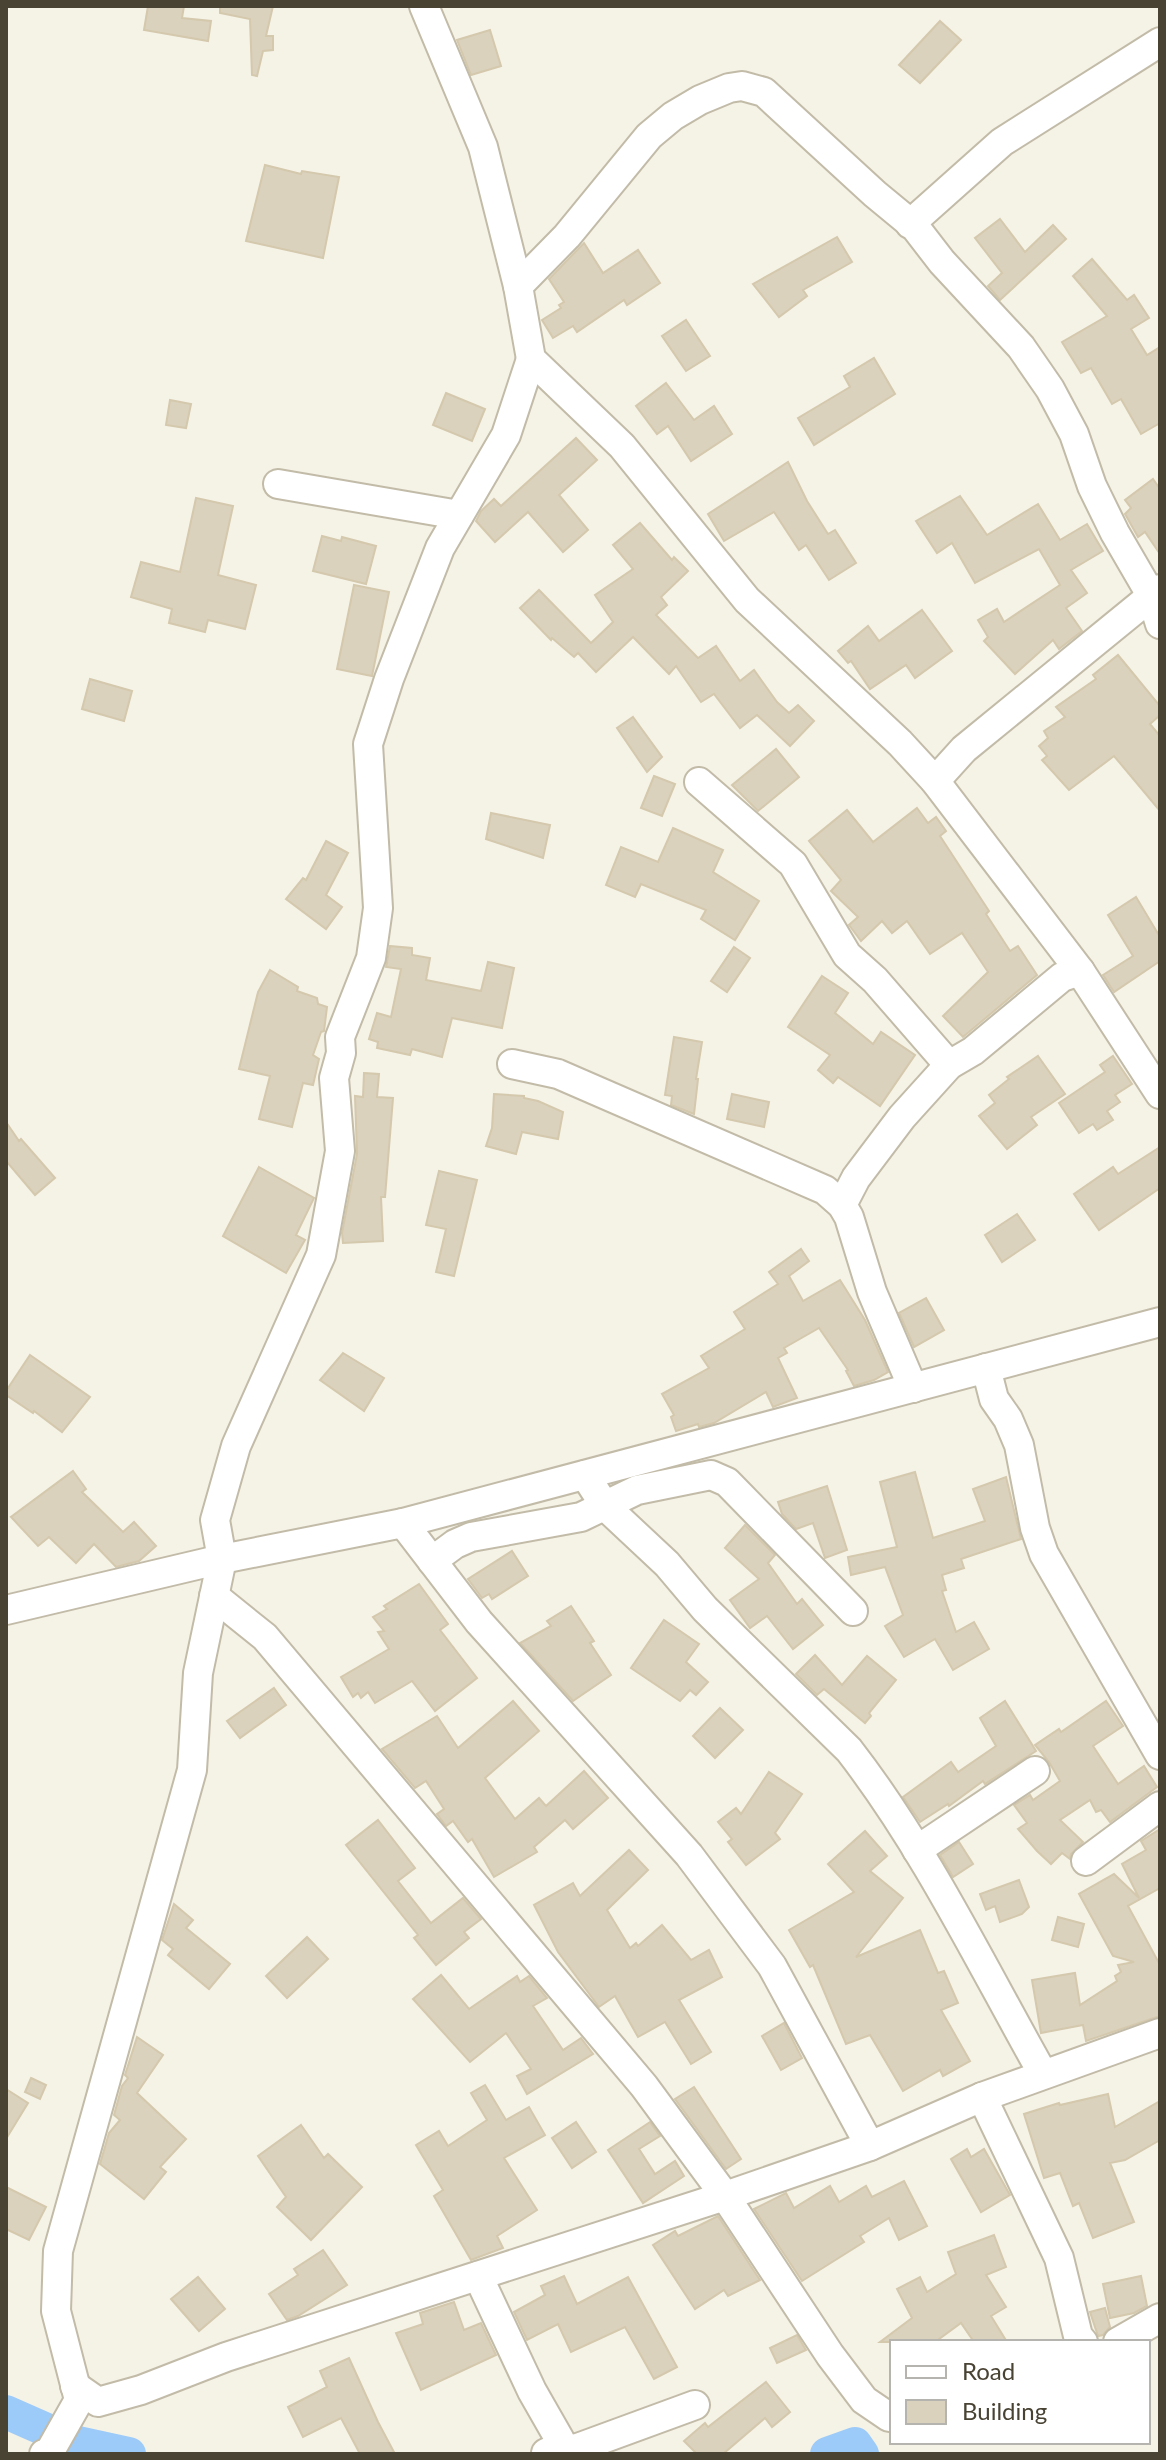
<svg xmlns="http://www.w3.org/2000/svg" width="1166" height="2460" viewBox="0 0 1166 2460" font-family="Lato,sans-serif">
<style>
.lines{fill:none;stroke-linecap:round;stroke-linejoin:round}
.river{stroke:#9ccaf9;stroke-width:34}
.building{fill:#dbd2bd;stroke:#d4c8ad;stroke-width:2}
.minor-casing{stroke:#c2bba8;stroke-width:32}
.minor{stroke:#fff;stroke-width:28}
</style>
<rect width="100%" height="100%" fill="#f5f2e6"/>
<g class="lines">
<g class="river">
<path d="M6,2412L74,2442L129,2454"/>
<path d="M827,2454L855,2444L862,2454"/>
</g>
</g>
<g class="building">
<path d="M148,6H184L182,18L211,21L208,41L144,30Z"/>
<path d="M220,6H273L266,36H273V50L263,51L257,76L252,75L250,19L220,13Z"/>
<path d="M940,21L961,40L920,83L899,65Z"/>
<path d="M490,30L501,66L471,75L457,40Z"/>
<path d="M265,165L301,174L302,171L339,177L323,258L246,241Z"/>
<path d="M1000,219L1025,252L1053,225L1066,239L1000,300L988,286L1002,273L975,238Z"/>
<path d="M837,237L852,262L803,290L807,296L779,317L753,284Z"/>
<path d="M584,243L603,273L638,250L660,283L627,305L624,300L577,332L573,326L553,338L542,320L561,308L559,305L564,302L549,279Z"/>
<path d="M1092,259L1127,300L1134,295L1149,318L1131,329L1147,355L1160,347V423L1141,434L1121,399L1112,404L1091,368L1081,373L1062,342L1107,316L1073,276Z"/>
<path d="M686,320L710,356L686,371L662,336Z"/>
<path d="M874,358L895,394L814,445L798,418L850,387L844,376Z"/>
<path d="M666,383L694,420L714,406L732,434L691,461L668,426L657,434L636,406Z"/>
<path d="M446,393L485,409L472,441L433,425Z"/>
<path d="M170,400L191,404L186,428L166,425Z"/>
<path d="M576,438L597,460L559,495L588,530L563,552L528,512L495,542L476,521L481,511L494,499L501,506Z"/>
<path d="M788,462L807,501L828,534L835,530L856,563L829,580L806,545L799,550L774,512L724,541L708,514Z"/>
<path d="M1153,479L1160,489V554L1145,532L1138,537L1125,514L1131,508L1125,500Z"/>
<path d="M960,496L987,535L1038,504L1060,540L1087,524L1103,551L1071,570L1087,593L1066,608L1082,631L1059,649L1053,640L1015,674L984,641L988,637L978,620L997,609L1004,622L1060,585L1039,549L975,583L952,543L937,553L916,521Z"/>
<path d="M196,498L233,506L218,575L256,585L245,629L208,620L205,632L169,623L172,609L131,597L141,562L180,572Z"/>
<path d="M640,523L672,560L674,557L688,571L661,597L667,605L656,615L698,658L716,646L740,681L754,670L777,702L789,713L798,705L814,721L790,746L757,715L740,728L714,694L701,702L676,666L669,674L633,637L596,672L578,653L574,657L552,638L551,640L520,608L539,590L591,643L613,622L595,595L633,569L613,545Z"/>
<path d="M322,536L341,541L342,537L376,546L366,584L313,571Z"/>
<path d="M354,585L389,592L372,676L337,669Z"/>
<path d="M922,610L952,651L915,678L906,665L870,689L851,661L848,663L838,651L868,626L879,641Z"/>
<path d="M1118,655L1160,706V715L1150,724L1160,736V811L1114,756L1069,790L1042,760L1047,756L1039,746L1048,738L1044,731L1065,717L1056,707L1096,679L1093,675Z"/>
<path d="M90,679L132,691L124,721L82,709Z"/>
<path d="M633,717L662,757L647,772L617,728Z"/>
<path d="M776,749L799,777L758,811L732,785Z"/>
<path d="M654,776L675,784L662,816L641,808Z"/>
<path d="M917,808L928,823L936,817L946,831L940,836L989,911L986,914L1010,951L1018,946L1037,975L963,1037L943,1016L988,972L962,933L930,954L907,921L892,933L882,921L861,941L849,925L858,917L831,891L841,880L809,841L847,810L873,842Z"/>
<path d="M491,813L550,825L543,858L486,839Z"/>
<path d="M673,828L723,850L713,872L759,901L735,940L701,919L706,910L641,884L635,897L606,885L621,847L658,862Z"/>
<path d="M326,841L348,853L326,895L342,907L326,929L286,899L303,878L306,880Z"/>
<path d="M1136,897L1160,937V961L1114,992L1103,975L1133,956L1108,915Z"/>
<path d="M390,946L412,948V955L430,958L426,980L481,991L488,962L514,968L502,1028L452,1018L442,1057L412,1049L410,1055L377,1048L378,1042L369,1039L377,1013L391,1017L401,969L386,967Z"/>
<path d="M734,947L750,958L727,992L711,981Z"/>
<path d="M270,970L298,987L297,991L317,998L318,1004L327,1007L324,1031L321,1032L313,1055L319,1059L313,1085L303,1083L292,1127L259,1119L270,1076L239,1069L258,992Z"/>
<path d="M822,976L848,993L835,1013L873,1044L881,1032L915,1055L880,1106L838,1077L833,1083L818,1070L830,1055L788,1027Z"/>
<path d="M674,1037L702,1042L696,1079H698L694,1114L671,1105L672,1096L665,1095Z"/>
<path d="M1038,1056L1065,1094L1031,1117L1037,1125L1007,1149L979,1116L995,1103L989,1095L1009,1079L1007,1077Z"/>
<path d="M1113,1056L1132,1084L1115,1095L1120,1102L1107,1111L1113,1120L1097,1130L1093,1124L1079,1133L1059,1103L1105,1072L1100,1065Z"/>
<path d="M364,1073L379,1074L377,1097L393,1098L385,1197H381L383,1241L343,1243L342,1233L357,1154L355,1096L363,1097Z"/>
<path d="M494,1094L524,1096V1098L538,1101L563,1112L558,1139L522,1132L516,1154L486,1146L492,1128Z"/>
<path d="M732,1094L769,1102L764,1127L727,1119Z"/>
<path d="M6,1122L19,1141L21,1139L55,1178L35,1195L6,1161Z"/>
<path d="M1160,1147V1188L1099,1230L1074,1194L1113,1167L1118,1174Z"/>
<path d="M259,1167L314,1198L296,1235L305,1240L286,1273L223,1236Z"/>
<path d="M439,1171L477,1180L454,1276L436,1272L446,1229L426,1225Z"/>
<path d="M1017,1214L1035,1240L1002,1262L985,1235Z"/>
<path d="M801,1249L809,1261L789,1276L803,1301L840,1280L865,1320L888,1372L874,1380L854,1386L846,1371L848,1370L819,1328L784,1348L787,1353L778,1358L797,1398L773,1407L766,1392L714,1423L699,1427L698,1424L676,1431L671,1417L674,1415L662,1394L709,1368L701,1356L745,1329L734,1312L778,1284L769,1272Z"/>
<path d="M926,1298L944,1330L914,1347L899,1313Z"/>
<path d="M343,1353L384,1378L364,1411L320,1380Z"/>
<path d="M30,1355L90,1397L62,1432L34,1411L33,1413L6,1395V1391Z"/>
<path d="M73,1471L86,1489L82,1492L123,1532L134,1522L156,1546L139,1561L116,1567L94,1544L76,1563L49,1537L38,1546L11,1517Z"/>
<path d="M915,1472L933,1538L985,1521L973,1489L1006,1477L1021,1539L961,1559L964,1568L942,1575L946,1590L942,1591L956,1632L974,1622L989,1649L953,1670L935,1639L904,1657L885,1626L903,1615L885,1567L851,1575L848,1557L897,1547L880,1482Z"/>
<path d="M827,1486L847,1550L825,1558L813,1523L796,1529L782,1514L778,1502Z"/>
<path d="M745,1525L775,1555L768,1563L797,1604L802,1599L823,1625L793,1649L767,1616L750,1628L730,1600L759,1579L725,1548Z"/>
<path d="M512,1551L528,1576L492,1599L489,1594L482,1598L468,1579Z"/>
<path d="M419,1584L448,1624L440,1630L477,1678L435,1711L412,1681L375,1703L368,1692L361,1698L358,1693L353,1697L341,1677L389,1649L378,1632L384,1631L373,1617L387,1609L384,1606Z"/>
<path d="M571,1606L594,1641L590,1643L611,1675L573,1701L520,1643L551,1626L547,1621Z"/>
<path d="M664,1620L699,1644L686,1662L708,1682L696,1695L690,1690L680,1701L631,1668Z"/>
<path d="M815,1655L842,1685L867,1656L896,1680L869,1713L871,1716L865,1723L824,1689L817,1695L796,1674Z"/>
<path d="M274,1688L286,1705L240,1738L227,1721Z"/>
<path d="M513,1701L539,1731L485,1778L515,1819L539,1798L546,1806L584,1771L608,1798L573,1829L565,1820L534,1847L537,1852L494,1877L472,1839L468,1842L453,1821L446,1826L437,1814L444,1809L426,1781L415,1788L382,1749L437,1716L458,1748Z"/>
<path d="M1005,1701L1036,1751L985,1784L983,1781L949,1806L948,1804L920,1822L903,1797L951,1762L958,1772L996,1746L980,1718Z"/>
<path d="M1106,1701L1123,1726L1093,1746L1118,1784L1144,1766L1157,1787L1110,1822L1101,1810L1096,1812L1090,1800L1060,1820L1083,1842L1071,1854L1070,1859L1062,1853L1051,1864L1037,1851L1018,1829L1027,1823L1014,1805L1030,1795L1033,1800L1060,1781L1049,1762L1035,1745L1059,1729L1061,1732Z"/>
<path d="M720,1708L743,1730L715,1758L693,1736Z"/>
<path d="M769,1772L802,1794L775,1833L780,1839L746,1865L728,1842L732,1839L718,1822L736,1808L741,1814Z"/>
<path d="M378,1820L415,1868L398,1881L431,1923L463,1898L481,1919L464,1932L469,1938L436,1965L414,1938L418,1935L346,1845Z"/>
<path d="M1160,1829V1888L1128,1906L1160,1965V2016L1086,2041L1083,2025L1041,2033L1032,1980L1075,1973L1080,2005L1117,1981L1115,1976L1121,1972L1118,1965L1134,1962L1113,1956L1079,1894L1114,1874L1139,1898L1122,1864L1146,1850L1141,1841Z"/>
<path d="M865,1831L887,1856L870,1871L903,1898L856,1957L920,1930L938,1973L944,1971L958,2003L941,2010L970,2061L943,2076L940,2070L903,2091L870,2035L846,2044L813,1965L810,1967L789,1930L854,1892L828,1864Z"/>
<path d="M959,1842L973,1864L953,1877L940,1855Z"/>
<path d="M629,1850L648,1870L607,1910L630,1948L636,1943L638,1946L662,1925L691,1960L709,1950L722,1977L679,2000L711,2052L691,2064L665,2022L638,2037L615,1996L599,2007L558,1952L534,1905L573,1883L580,1896Z"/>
<path d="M1019,1880L1029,1907L1022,1914L1000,1922L995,1906L986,1910L980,1894Z"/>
<path d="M174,1904L193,1920L186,1928L230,1964L209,1989L168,1955L173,1949L162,1940Z"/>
<path d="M1058,1917L1084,1924L1078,1947L1052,1940Z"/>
<path d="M307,1937L328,1959L287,1998L266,1976Z"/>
<path d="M441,1975L469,2009L517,1976L520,1982L529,1976L547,1998L533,2006L563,2050L581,2038L593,2054L527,2094L517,2076L531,2069L506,2033L470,2062L413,1999Z"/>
<path d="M784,2023L802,2058L781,2070L762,2036Z"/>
<path d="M137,2037L163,2055L137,2093L186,2139L160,2167L166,2172L144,2199L100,2164L109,2133L120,2120L114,2115L122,2086L128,2078L125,2075Z"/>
<path d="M31,2078L46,2085L40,2099L25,2092Z"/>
<path d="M485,2085L506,2120L529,2107L545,2135L504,2158L537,2210L497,2236L503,2248L471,2260L434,2196L443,2190L416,2145L439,2131L448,2146L487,2120L471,2093Z"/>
<path d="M694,2087L741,2159L726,2169L675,2099Z"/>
<path d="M6,2089L28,2103L6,2139Z"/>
<path d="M1108,2094L1115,2127L1160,2101V2140L1125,2160L1110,2163L1134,2222L1093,2238L1079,2203L1073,2206L1060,2173L1044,2178L1024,2114L1059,2103L1060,2105Z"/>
<path d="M576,2122L596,2152L572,2168L552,2138Z"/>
<path d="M650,2122L660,2136L639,2149L655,2174L675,2161L684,2176L643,2203L608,2150Z"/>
<path d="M301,2125L324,2158L328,2154L362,2187L311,2240L277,2207L286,2197L258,2156Z"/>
<path d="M967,2149L971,2157L984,2149L1010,2195L981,2212L951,2159Z"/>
<path d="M904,2181L927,2226L899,2240L889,2218L860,2236L864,2242L802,2281L754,2209L786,2193L794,2208L830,2186L839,2202L866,2186L872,2197Z"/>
<path d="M6,2187L46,2207L29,2240L6,2229Z"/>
<path d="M718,2216L760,2280L728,2296L724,2290L695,2309L653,2245L675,2231L678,2236Z"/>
<path d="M994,2235L1006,2267L986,2275L1006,2307L991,2316L1007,2342H974L961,2323L935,2342H880L912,2318L897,2289L920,2277L927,2292L956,2274L948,2252Z"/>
<path d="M323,2250L347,2285L298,2316L287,2320L269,2294L298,2275L294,2269Z"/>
<path d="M564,2276L577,2304L628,2277L677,2367L654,2379L625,2327L571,2352L558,2324L527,2340L514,2312L545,2295L541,2286Z"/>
<path d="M1141,2276L1147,2306L1134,2313L1110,2318L1103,2284Z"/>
<path d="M198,2277L225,2309L199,2331L171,2299Z"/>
<path d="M454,2302L464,2330L481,2323L496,2355L421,2390L396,2333L423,2324L420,2313Z"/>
<path d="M1105,2308L1110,2327L1103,2335L1098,2336L1090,2312Z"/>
<path d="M797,2335L806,2350L777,2363L770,2348Z"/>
<path d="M349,2358L378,2422L395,2454H360L341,2418L303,2437L288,2407L327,2387L320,2371Z"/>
<path d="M766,2382L790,2412L772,2427L765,2418L723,2454H697L684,2441L705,2423L708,2427Z"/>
</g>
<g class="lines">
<defs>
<g id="minor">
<path d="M424,6L483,147L518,286L531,359L622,446L747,600L900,743L935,781L1080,971L1160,1094"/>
<path d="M910,224L1002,142L1160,42"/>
<path d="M518,286L567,236L649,136L673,116L700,100L729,88L742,86L764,92L875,194L915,227L942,262L1021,347L1050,389L1074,434L1092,486L1115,533L1151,595L1160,624"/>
<path d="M278,484L459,515"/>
<path d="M935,781L964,749L1160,589"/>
<path d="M699,782L793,864L847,955L875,980L949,1065"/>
<path d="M512,1064L558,1074L825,1190L842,1205L849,1217L872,1292L913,1388"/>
<path d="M842,1205L856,1178L902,1117L949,1065L973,1051L1062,977L1080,971"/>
<path d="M986,1368L994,1399L1008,1419L1019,1445L1035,1528L1044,1554L1160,1755"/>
<path d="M585,1475L605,1506L667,1564L705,1609L849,1750C925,1848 982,1966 1043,2074"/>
<path d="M403,1523L479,1622L689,1855L772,1966L870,2146"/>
<path d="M432,1561L455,1544L471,1537L581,1517L637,1490L711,1475L727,1482L853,1611"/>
<path d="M214,1596L265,1637L644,2086L725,2196L830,2355L864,2400L889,2417"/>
<path d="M6,1610L222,1559L403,1523L1160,1322"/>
<path d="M917,1850L1035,1771"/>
<path d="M1086,1861L1160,1806"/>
<path d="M982,2097L1059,2258L1078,2336L1083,2342"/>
<path d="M478,2276L532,2391L560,2440L559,2447"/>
<path d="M1118,2342L1160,2318"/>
<path d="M75,2386L98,2402L141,2390L226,2357L725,2196L870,2146L982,2097L1160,2033"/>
<path d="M546,2453L559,2447L575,2449L695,2405"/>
<path d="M44,2454L49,2453L79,2400L56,2311L58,2251L192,1770L198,1673L222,1559L215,1520L236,1446L321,1255L340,1151L334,1078L341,1053L340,1037L371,958L378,908L368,744L389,679L440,548L506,435L531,359"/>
</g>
</defs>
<use href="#minor" class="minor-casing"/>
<use href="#minor" class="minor"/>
</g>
<rect width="1166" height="2460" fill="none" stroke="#494334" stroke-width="16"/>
<rect x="890" y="2340" width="260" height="104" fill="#ffffff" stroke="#b6b4ae" stroke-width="2"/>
<rect x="906" y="2366" width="40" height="12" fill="#ffffff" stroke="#b6b4ae" stroke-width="2"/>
<text x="962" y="2380" font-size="24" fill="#494334">Road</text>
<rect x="906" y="2400" width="40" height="24" fill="#dbd2bd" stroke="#b6b4ae" stroke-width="2"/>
<text x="962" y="2420" font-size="24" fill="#494334">Building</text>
</svg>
